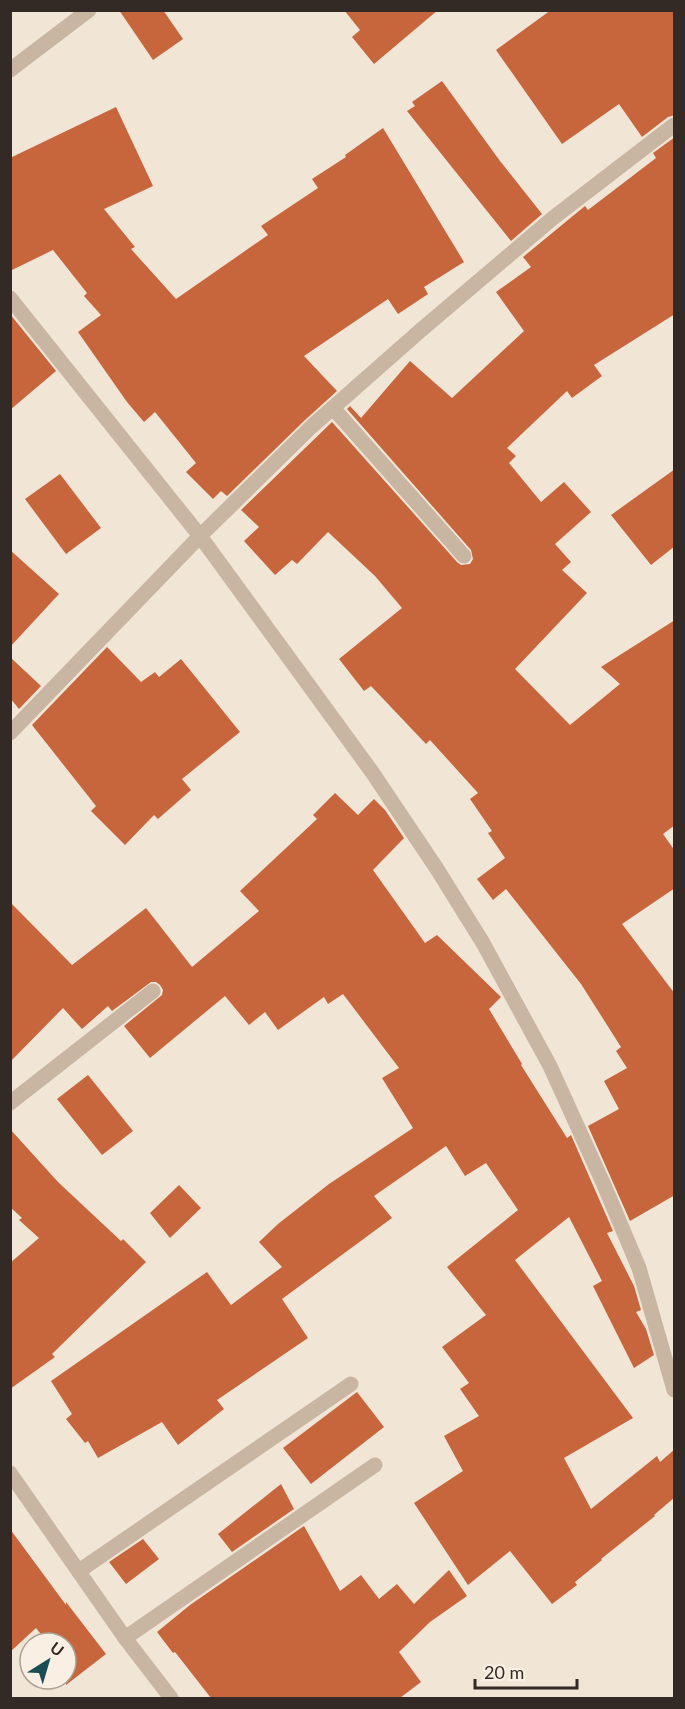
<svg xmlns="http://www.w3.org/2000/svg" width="685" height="1709" viewBox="0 0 685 1709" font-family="Lato,sans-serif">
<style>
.building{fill:#c7653d}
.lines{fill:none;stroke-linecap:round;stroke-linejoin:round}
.minor{stroke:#c8b5a2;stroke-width:15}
</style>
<rect width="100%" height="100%" fill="#f1e5d6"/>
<g class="building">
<path d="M119,10H163L183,39L153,60Z"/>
<path d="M344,10H438L374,64L352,37L360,30Z"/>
<path d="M551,10H675V115L668,117L642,137L619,104L562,144L496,50Z"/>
<path d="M442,81L500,161L542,214L511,241L407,111L415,106L412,102Z"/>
<path d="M116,107L153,186L104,209L135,247L131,249L176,299L268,235L261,226L318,188L312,179L346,157L345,155L383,128L464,262L424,287L428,294L398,314L388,299L304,356L337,391L305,420L227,496L221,491L213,499L186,472L196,463L155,412L144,422L127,402L78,332L101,315L84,296L87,293L53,250L10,271V158Z"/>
<path d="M675,137V314L594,365L602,376L572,398L567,391L507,448L516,456L509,463L541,502L564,482L591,512L555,544L571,562L562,570L587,593L515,669L570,725L620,684L601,667L675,620V825L663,834L675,851V888L622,924L675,994V1195L630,1221L588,1126L619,1109L604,1081L627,1068L616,1051L621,1047L581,984L506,889L493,900L477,879L505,858L488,833L492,831L470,799L478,793L430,740L426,744L371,686L364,691L339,659L402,608L375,576L328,532L297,564L292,560L275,575L244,541L259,527L241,510L332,422L457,562L461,565L470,564L473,559L471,550L347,409L350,406L361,418L410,361L452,398L524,331L496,292L531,267L523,257L585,206L588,210L656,158L653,153Z"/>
<path d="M10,314L56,371L10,410Z"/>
<path d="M675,469V546L651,565L611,515Z"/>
<path d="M60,474L101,528L66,554L25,499Z"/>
<path d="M10,550L59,594L10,647Z"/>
<path d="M107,647L141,682L155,672L159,677L181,659L240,732L182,779L191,790L158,819L154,815L125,845L91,811L96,806L32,725Z"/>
<path d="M10,657L41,686L19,709L10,698Z"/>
<path d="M335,793L358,815L374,799L385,810L404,838L373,870L425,943L437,935L501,997L489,1009L522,1064L521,1065L567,1138L571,1135L613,1231L607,1233L634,1286L641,1310L636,1312L646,1329L654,1355L634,1368L593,1286L602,1281L569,1217L515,1260L633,1418L564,1458L591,1509L657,1456L660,1462L675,1449V1497L654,1515L655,1516L601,1559L602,1560L575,1582L577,1585L552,1604L510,1551L468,1585L414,1503L463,1471L444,1436L479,1416L460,1389L469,1383L442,1347L486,1315L447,1267L518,1210L486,1163L465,1176L446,1146L374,1196L392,1218L282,1299L308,1338L217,1400L224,1409L178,1445L162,1422L98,1458L88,1441L85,1443L66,1419L72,1414L51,1381L207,1272L231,1305L282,1267L259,1242L278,1224L329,1184L413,1128L382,1078L399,1068L343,994L328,1004L324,997L278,1030L265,1012L249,1025L225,996L150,1058L124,1026L162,995L163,990L160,985L156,982H151L112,1011L108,1006L82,1029L63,1008L10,1062V902L72,965L146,908L192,967L259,911L240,891L317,819L313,815Z"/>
<path d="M88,1075L133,1131L102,1155L57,1099Z"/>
<path d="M10,1129L58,1182L121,1241L123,1239L146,1262L52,1354L55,1357L10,1389V1263L39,1238L19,1220L22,1218L10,1207Z"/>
<path d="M179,1185L201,1208L170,1238L150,1213Z"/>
<path d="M357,1392L384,1427L311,1484L283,1448Z"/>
<path d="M281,1484L294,1509L232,1552L218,1534Z"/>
<path d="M304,1526L340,1591L361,1575L379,1599L397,1584L414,1604L449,1570L467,1596L430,1622L399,1652L421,1682L400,1698H211L175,1652L173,1653L157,1632L190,1605Z"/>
<path d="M10,1529L66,1605V1602L106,1654L66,1685V1643H48L36,1628L10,1652Z"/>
<path d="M143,1539L159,1559L126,1584L109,1562Z"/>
</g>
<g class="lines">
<g class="minor">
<path d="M10,70L89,10"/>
<path d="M10,298L200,536L372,772L437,869L483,943L550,1066L604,1185L639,1268L674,1390"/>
<path d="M333,408L464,556"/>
<path d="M10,733L200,536L311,427L421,330L553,218L674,125"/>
<path d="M10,1103L153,991"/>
<path d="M10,1473L125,1638L171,1698"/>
<path d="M79,1571L351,1384"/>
<path d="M125,1638L375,1465"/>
</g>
</g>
<rect width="685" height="1709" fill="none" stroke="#332a25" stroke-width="24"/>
<g transform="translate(48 1661) rotate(37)"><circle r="28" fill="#f9efe2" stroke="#aaa096" stroke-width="1.5"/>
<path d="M0-4.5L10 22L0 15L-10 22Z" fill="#1a4e54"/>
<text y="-9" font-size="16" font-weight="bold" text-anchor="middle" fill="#332a25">U</text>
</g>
<path d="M475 1679v9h102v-9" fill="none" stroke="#332a25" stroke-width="3"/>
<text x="484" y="1679" font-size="18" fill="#332a25" stroke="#f9efe2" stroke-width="4.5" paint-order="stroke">20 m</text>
</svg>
